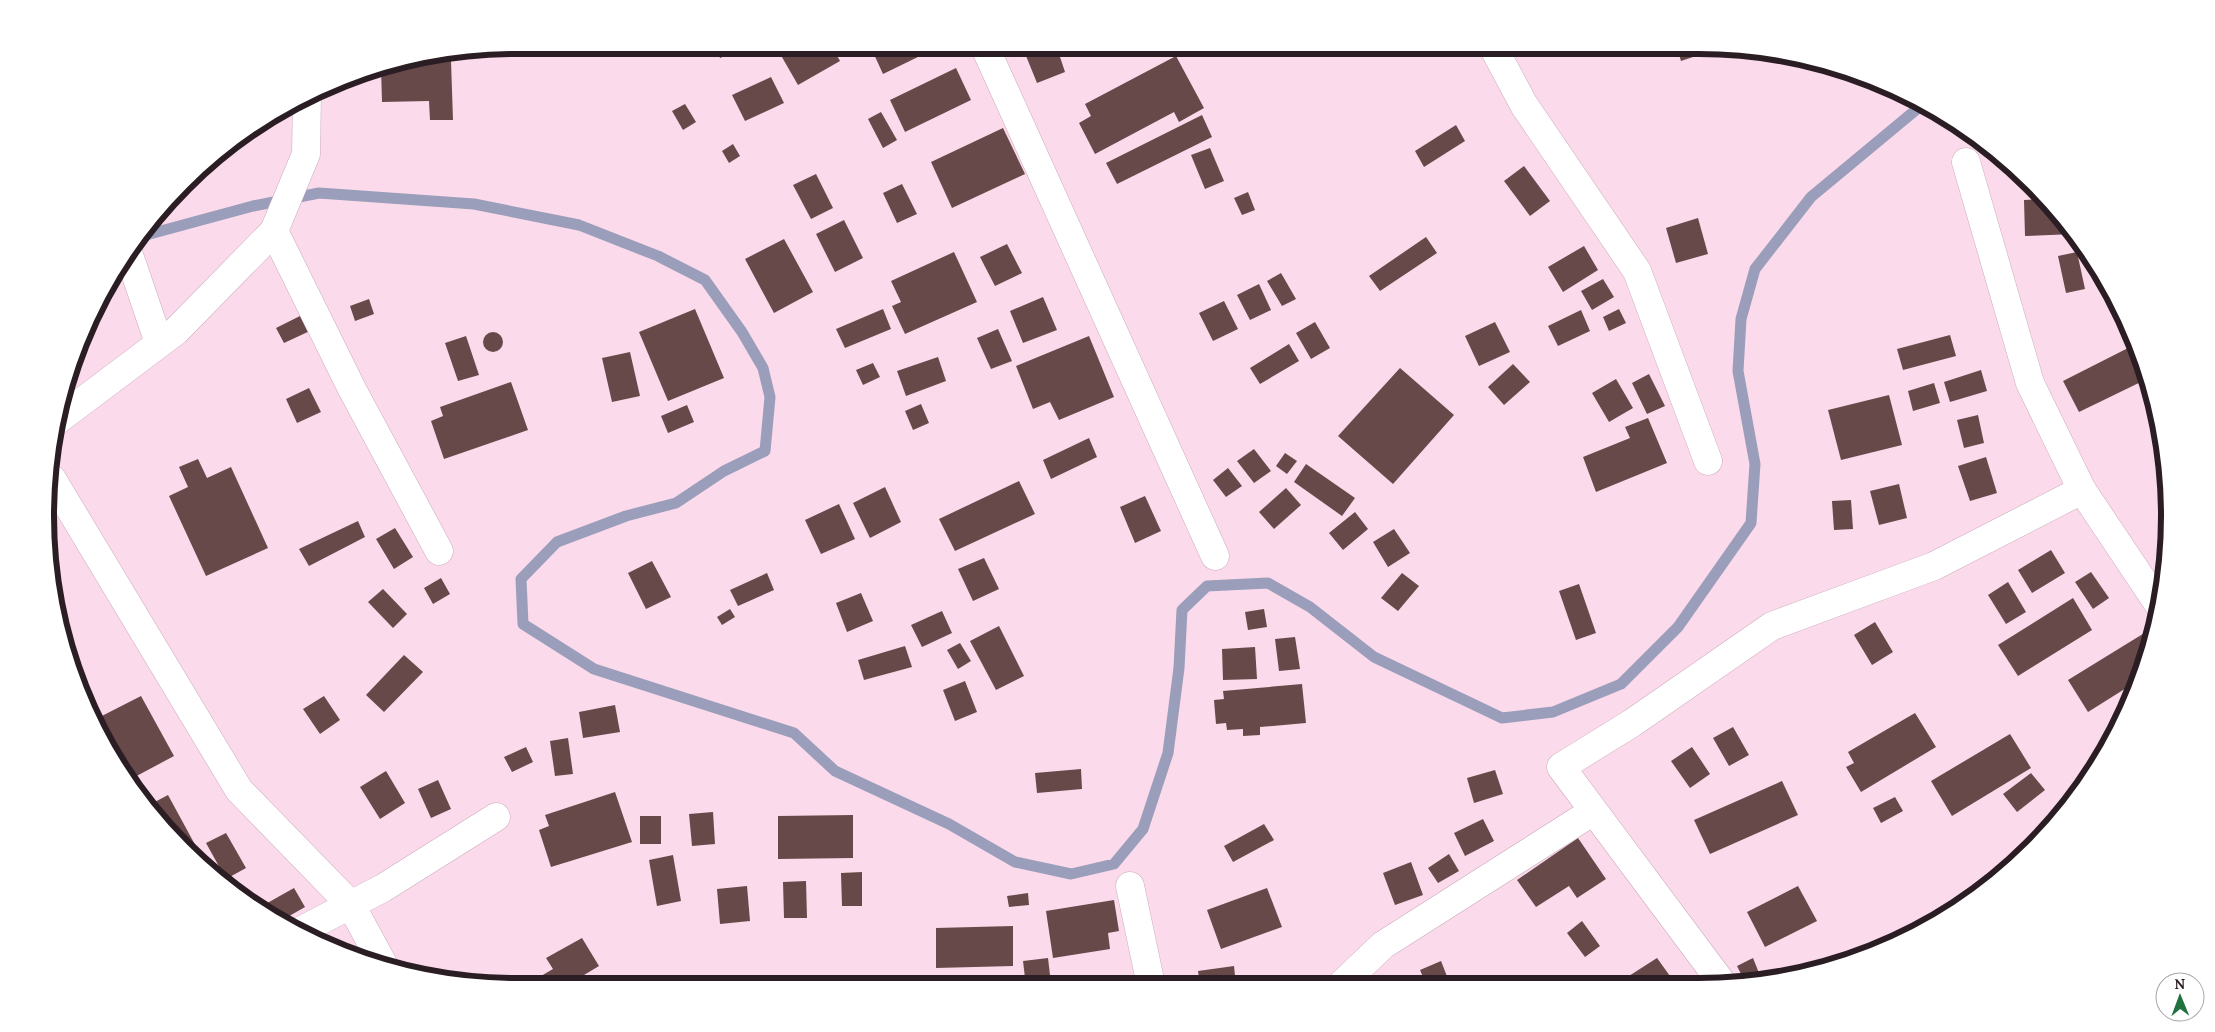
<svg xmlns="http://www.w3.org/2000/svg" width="2215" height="1032" viewBox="0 0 2215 1032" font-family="Lora,serif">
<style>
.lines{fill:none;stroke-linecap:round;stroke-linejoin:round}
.stream{stroke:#9a9eba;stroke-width:11}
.building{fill:#684949}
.minor-casing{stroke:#ccacbd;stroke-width:29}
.minor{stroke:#fff;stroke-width:28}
.rim{fill:none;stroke:#2a1e24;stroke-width:6}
</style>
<rect width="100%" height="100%" fill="#fbdaeb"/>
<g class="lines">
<path class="stream" d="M146,235L253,206L319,193L474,204L579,225L658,256L705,280L742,332L763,368L770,397L765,451L724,471L676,503L626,516L557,542L521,579L523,624L594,669L794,733L835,771L949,824L1015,862L1071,874L1114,864L1143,829L1168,753L1179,668L1182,610L1207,586L1268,583L1310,607L1374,657L1502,718L1553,712L1621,684L1678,627L1751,523L1755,464L1738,371L1741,319L1755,269L1811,197L1923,104"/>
</g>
<g class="building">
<path d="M715,45H741L742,49L720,58Z"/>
<path d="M775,45H831L840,61L798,85Z"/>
<path d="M882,45H915L920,56L883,74L872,50Z"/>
<path d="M1056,45L1065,72L1037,83L1022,46Z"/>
<path d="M1676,45H1699L1723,47L1681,61Z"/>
<path d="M1176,56L1204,108L1179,122L1174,112L1095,154L1079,123L1091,116L1085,104Z"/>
<path d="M451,61L453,120H430L429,101L382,102L381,67L412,62Z"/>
<path d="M956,68L971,100L905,132L890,100Z"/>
<path d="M771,77L784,103L745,121L732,95Z"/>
<path d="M685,104L696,122L683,130L672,111Z"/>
<path d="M881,112L897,140L883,148L868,119Z"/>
<path d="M1202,115L1212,137L1117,184L1106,163Z"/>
<path d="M1456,125L1465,141L1424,167L1415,151Z"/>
<path d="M1003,128L1025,174L952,208L931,162Z"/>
<path d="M733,144L740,156L729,163L722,151Z"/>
<path d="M1210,148L1224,181L1205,189L1191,155Z"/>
<path d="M1524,166L1550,201L1530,216L1504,181Z"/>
<path d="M816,174L833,208L811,219L793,185Z"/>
<path d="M902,184L917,214L897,223L883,193Z"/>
<path d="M1248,192L1255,210L1242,215L1234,198Z"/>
<path d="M2045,199L2057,214L2074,234L2025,236L2024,200Z"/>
<path d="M1698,218L1708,254L1676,263L1666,228Z"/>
<path d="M844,220L863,258L835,272L816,234Z"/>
<path d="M1426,237L1437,253L1380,291L1369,276Z"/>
<path d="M784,239L813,292L774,313L745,259Z"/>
<path d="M1007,244L1022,273L995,286L980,257Z"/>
<path d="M1584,246L1598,270L1563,292L1548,267Z"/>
<path d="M954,252L977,302L905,334L892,306L901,302L891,281Z"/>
<path d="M2077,252L2085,289L2066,293L2058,256Z"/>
<path d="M1281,273L1296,299L1282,306L1267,281Z"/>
<path d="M1603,279L1614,297L1592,310L1581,291Z"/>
<path d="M1259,284L1271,310L1250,320L1237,295Z"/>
<path d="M1043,297L1057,330L1023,343L1010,311Z"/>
<path d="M369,299L374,314L355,321L350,306Z"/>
<path d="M1224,301L1238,329L1213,341L1199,313Z"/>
<path d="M695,309L724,378L668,401L639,332Z"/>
<path d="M883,309L891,329L845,348L836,329Z"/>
<path d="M1619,309L1626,323L1609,331L1603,317Z"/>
<path d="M1581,310L1590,331L1558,346L1548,326Z"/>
<path d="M304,314L312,330L284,343L276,328Z"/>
<path d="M1315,322L1330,348L1311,359L1296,333Z"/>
<path d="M1495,322L1510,352L1479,366L1465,336Z"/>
<path d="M998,329L1012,361L991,369L977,338Z"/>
<circle cx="493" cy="342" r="10"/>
<path d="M1950,335L1956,356L1903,370L1897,349Z"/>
<path d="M466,336L479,375L458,381L445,343Z"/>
<path d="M1089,336L1114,397L1059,420L1050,402L1033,409L1016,366Z"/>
<path d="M1289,344L1299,361L1260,384L1250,368Z"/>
<path d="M2132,346L2147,379L2079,412L2063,381Z"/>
<path d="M630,352L640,396L612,402L602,358Z"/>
<path d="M938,357L946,381L906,396L897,371Z"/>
<path d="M873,363L880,377L863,385L856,370Z"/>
<path d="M1513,364L1530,382L1504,405L1488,387Z"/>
<path d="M1400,368L1454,415L1393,484L1338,436Z"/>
<path d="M1981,370L1987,391L1950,402L1944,382Z"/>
<path d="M1649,374L1665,406L1647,414L1632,383Z"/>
<path d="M1616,379L1633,408L1609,422L1592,393Z"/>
<path d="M511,382L528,430L444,459L431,421L443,416L440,407Z"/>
<path d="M1934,383L1940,403L1913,411L1908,391Z"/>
<path d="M309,388L321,412L297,423L286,399Z"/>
<path d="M1889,395L1902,445L1841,460L1828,410Z"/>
<path d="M921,404L929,423L913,430L905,411Z"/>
<path d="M687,405L694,422L668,433L661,416Z"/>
<path d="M1978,415L1984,443L1964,448L1957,420Z"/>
<path d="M1648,418L1667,463L1596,492L1583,457L1630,438L1625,427Z"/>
<path d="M1089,438L1097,457L1051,479L1043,460Z"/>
<path d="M1254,449L1271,471L1254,483L1237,461Z"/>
<path d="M1285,453L1297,461L1287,474L1276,466Z"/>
<path d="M1986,457L1997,493L1970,501L1958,466Z"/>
<path d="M198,459L207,478L231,467L268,548L206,576L169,496L188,487L179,467Z"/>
<path d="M1306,464L1355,498L1342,516L1294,482Z"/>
<path d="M1228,468L1242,486L1226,497L1213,480Z"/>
<path d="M1019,481L1035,514L955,551L939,519Z"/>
<path d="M1899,484L1907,518L1879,525L1870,491Z"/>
<path d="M885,487L901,522L870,538L853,503Z"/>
<path d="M1286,488L1301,505L1274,529L1259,512Z"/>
<path d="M1145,496L1161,531L1135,543L1120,507Z"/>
<path d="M1851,500L1853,529L1834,530L1832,501Z"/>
<path d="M839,504L855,539L821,554L805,520Z"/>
<path d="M1355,512L1368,529L1343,550L1329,533Z"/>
<path d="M358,521L365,537L309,566L299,549Z"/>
<path d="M395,528L413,557L394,569L376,539Z"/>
<path d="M1394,529L1410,553L1388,567L1373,542Z"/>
<path d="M2051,550L2065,573L2032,593L2018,570Z"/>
<path d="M984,558L999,589L973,601L958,569Z"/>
<path d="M652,561L671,597L646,609L628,573Z"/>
<path d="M2091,572L2109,598L2093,609L2075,582Z"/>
<path d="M767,573L774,590L738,606L730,590Z"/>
<path d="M1402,573L1419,586L1398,611L1381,598Z"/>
<path d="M441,578L450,594L433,604L424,588Z"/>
<path d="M2008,582L2026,612L2006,624L1988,595Z"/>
<path d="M1579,584L1596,633L1576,640L1559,591Z"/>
<path d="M383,589L407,614L393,628L368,602Z"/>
<path d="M861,593L873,621L847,632L836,603Z"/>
<path d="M2073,598L2092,630L2018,676L1998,645Z"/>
<path d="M730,609L735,617L722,625L717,617Z"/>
<path d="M1264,609L1267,627L1248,630L1245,612Z"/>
<path d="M942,611L952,633L922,647L911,625Z"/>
<path d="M1875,622L1893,652L1872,665L1854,635Z"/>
<path d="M999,626L1024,676L996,690L970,641Z"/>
<path d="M2146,632L2151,640L2139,680L2088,712L2068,680Z"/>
<path d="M1295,637L1300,669L1279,671L1275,639Z"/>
<path d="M69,643L82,671L74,675L65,645Z"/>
<path d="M960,643L971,661L958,669L947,650Z"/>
<path d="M905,646L912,667L864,680L858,660Z"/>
<path d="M1255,647L1257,679L1223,680L1222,649Z"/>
<path d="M404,655L423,672L384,712L366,695Z"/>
<path d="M965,681L977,712L955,721L943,690Z"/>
<path d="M1302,684L1306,723L1260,727V735L1243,736V729L1227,730L1226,723L1216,724L1214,700L1224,699L1223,691Z"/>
<path d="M141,696L174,756L131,779L108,751L94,720Z"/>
<path d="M324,696L340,720L320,734L303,709Z"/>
<path d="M615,705L620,732L583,738L579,712Z"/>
<path d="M1915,713L1936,747L1861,792L1846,767L1854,763L1848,752Z"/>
<path d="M1733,727L1749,755L1729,766L1713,738Z"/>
<path d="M2010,734L2031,768L1952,816L1931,781Z"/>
<path d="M568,738L573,774L555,776L550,741Z"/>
<path d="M526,747L533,762L512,772L504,757Z"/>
<path d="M1692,747L1710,774L1690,788L1671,761Z"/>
<path d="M1081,769L1082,789L1037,793L1035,773Z"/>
<path d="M1495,770L1503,794L1474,803L1467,778Z"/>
<path d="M386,771L405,803L380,819L360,787Z"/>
<path d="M2031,773L2045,790L2017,812L2003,794Z"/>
<path d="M438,780L451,809L431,818L418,789Z"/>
<path d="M1782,781L1798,815L1710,854L1694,820Z"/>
<path d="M615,792L632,842L551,867L539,830L549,826L545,815Z"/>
<path d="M168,795L211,874L206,870L151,804Z"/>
<path d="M1895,797L1903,811L1881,823L1873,808Z"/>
<path d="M713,812L715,844L692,846L689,814Z"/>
<path d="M853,815V858L778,859V816Z"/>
<rect x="640" y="816" width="21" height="28"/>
<path d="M1483,819L1494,841L1465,856L1454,833Z"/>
<path d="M1264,824L1274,840L1233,862L1224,846Z"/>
<path d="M226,833L246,868L226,879L206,843Z"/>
<path d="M1578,838L1606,879L1577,898L1569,886L1536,907L1517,880Z"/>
<path d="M1449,854L1459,871L1438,883L1428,868Z"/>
<path d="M673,855L681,901L657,906L649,860Z"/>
<path d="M1411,862L1423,895L1395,905L1383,873Z"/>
<path d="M862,872V906H842L841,873Z"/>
<path d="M806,881L807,918H784L783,882Z"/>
<path d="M747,886L750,921L720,924L717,889Z"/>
<path d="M1798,886L1817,921L1765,947L1747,912Z"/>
<path d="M294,888L305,907L284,919L262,906Z"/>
<path d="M1267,888L1282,927L1221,949L1207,910Z"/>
<path d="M1028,893L1029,905L1009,907L1007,896Z"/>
<path d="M1114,900L1119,931L1108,933L1110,949L1053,958L1046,911Z"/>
<path d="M1582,921L1600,946L1585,957L1567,933Z"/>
<path d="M1013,926V966L936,968V928Z"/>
<path d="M582,938L599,966L564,987H539L534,980L553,969L546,958Z"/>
<path d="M1048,958L1050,975L1025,978L1023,961Z"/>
<path d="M1657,958L1675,983H1618Z"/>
<path d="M1753,958L1759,973L1744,980L1737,966Z"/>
<path d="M1441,961L1450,984H1426L1420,970Z"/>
<path d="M1234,966L1236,985H1200L1198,971Z"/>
<path d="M1765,976L1768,981L1757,983L1756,981Z"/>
<path d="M1069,978L1071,985H1046Z"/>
<path d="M505,979L508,986L492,985Z"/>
</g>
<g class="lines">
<defs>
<g id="minor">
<path d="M984,45L1215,556"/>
<path d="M1492,45L1524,105L1637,271L1708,461"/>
<path d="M1966,162L2030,383L2082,490L2161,608"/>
<path d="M274,231L352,389L439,551"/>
<path d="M129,255L159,343"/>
<path d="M55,422L176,331L274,231L306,154L307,96"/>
<path d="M52,479L239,790L351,905L384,966"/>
<path d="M1130,886L1151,985"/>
<path d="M302,930L383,888L496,817"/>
<path d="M1722,983L1561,767L1632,723L1772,626L1934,566L2082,490"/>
<path d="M1342,984L1383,945L1592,812"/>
</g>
</defs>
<use href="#minor" class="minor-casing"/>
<use href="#minor" class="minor"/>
</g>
<path d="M0 0H2215V1032H0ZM516 54H1699A462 462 0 0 1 2161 516V516A462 462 0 0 1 1699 978H516A462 462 0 0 1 54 516V516A462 462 0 0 1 516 54Z" fill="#fff" fill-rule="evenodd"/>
<path class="rim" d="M516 54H1699A462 462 0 0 1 2161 516V516A462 462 0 0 1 1699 978H516A462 462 0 0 1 54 516V516A462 462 0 0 1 516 54Z"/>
<g transform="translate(2180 997) rotate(359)"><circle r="24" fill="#ffffff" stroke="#aaa5a7"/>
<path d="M0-4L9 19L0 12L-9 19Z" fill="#207040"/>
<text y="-8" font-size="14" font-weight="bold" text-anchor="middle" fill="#2a1e24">N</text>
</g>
</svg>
